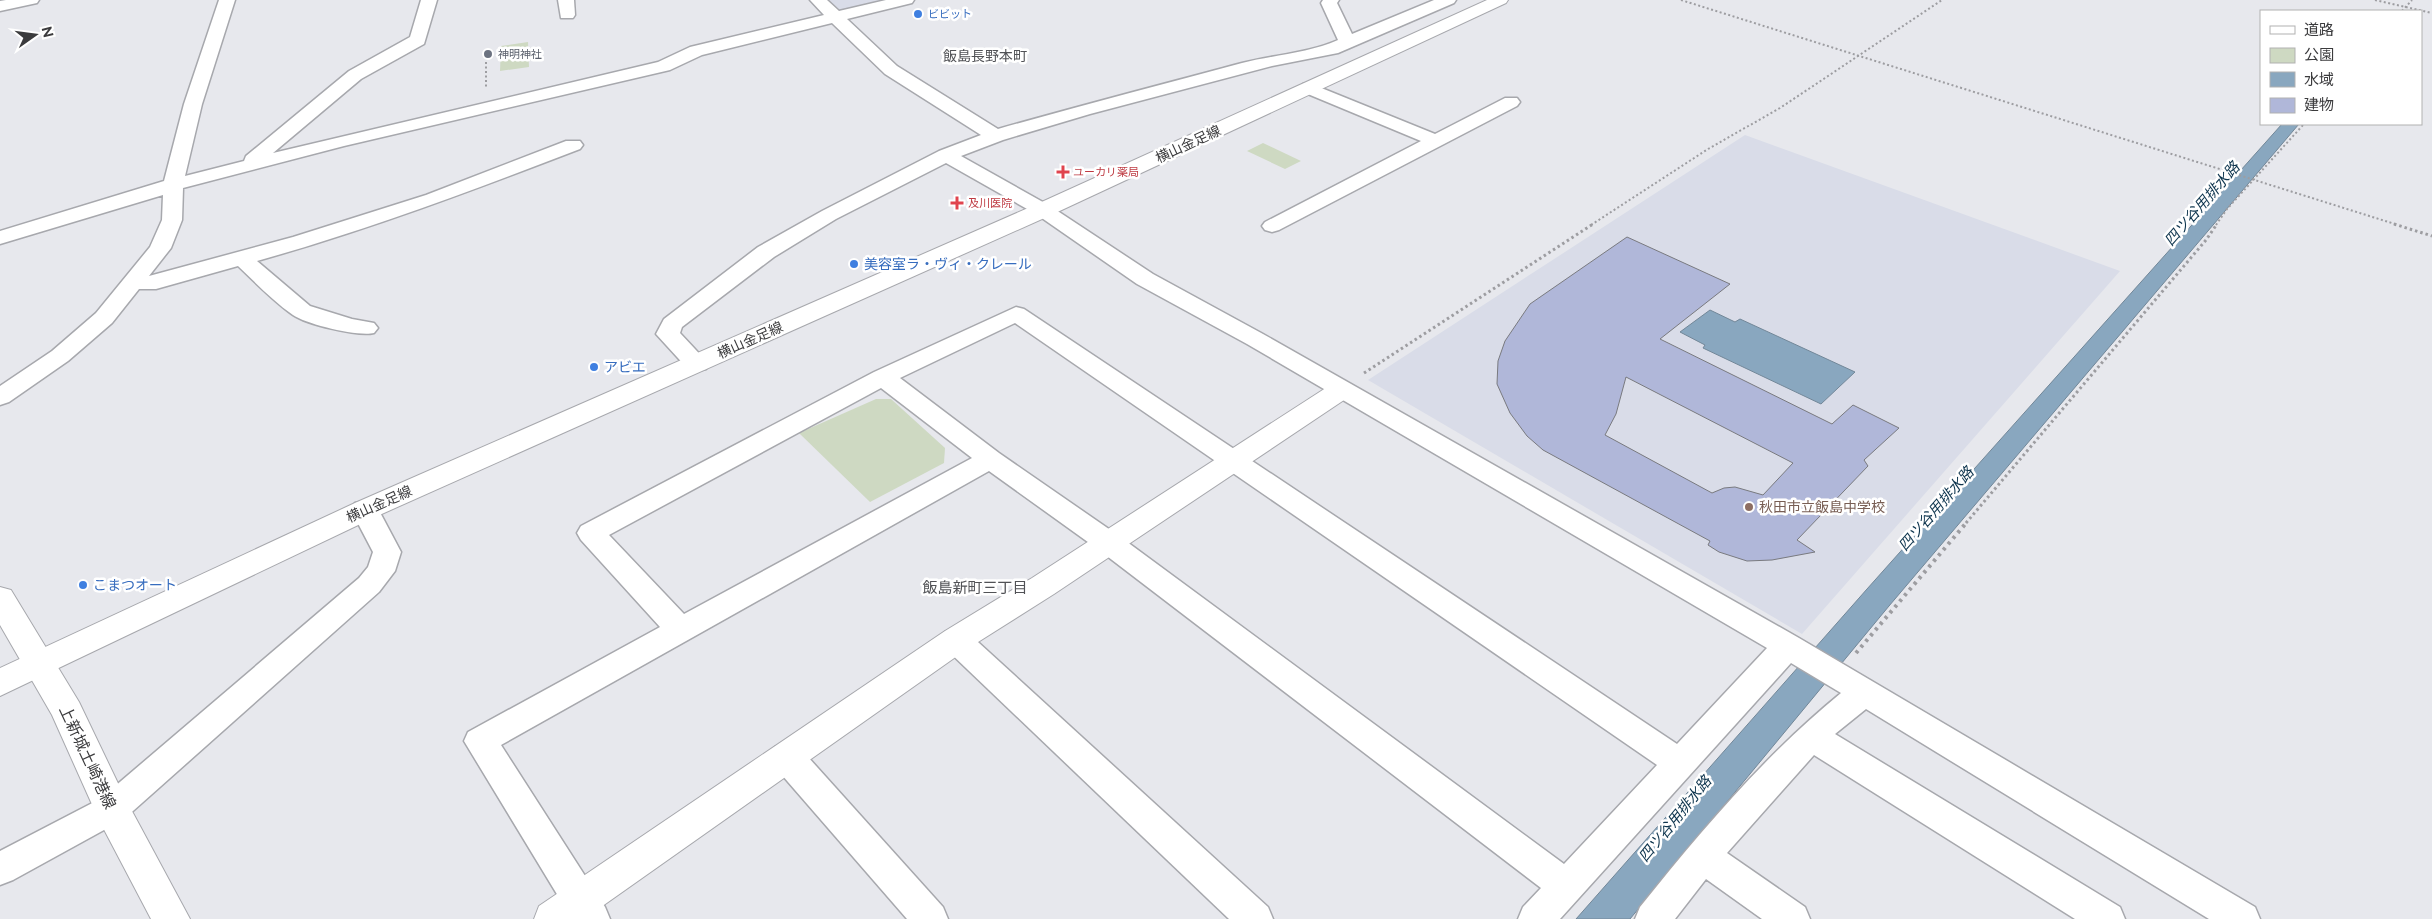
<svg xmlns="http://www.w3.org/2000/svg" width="2432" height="919" viewBox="0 0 2432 919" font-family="Raleway,'Noto Sans JP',sans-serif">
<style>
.built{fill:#d9dce8}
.green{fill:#ced9c2}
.water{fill:#89a7bf;stroke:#728798}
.building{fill:#b0b7d9;stroke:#797a7f;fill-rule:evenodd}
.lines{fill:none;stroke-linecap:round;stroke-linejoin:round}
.minor-casing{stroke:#a7a8ad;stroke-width:3}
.tertiary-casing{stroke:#a7a8ad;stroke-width:2}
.secondary-casing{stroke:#a7a8ad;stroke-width:2}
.path-far2{stroke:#9d9da1;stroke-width:2;stroke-dasharray:2 2.5;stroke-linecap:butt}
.path-far1{stroke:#9d9da1;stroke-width:3;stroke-dasharray:2.5 3;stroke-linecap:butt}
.path{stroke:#9d9da1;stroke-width:4;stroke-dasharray:3 4.5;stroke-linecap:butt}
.minor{fill:#fff;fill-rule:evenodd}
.tertiary{fill:#fff;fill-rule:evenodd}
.secondary{fill:#fff;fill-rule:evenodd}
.shop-dot{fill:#3f7fe0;stroke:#fff;stroke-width:2}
.worship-dot{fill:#6b7280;stroke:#fff;stroke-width:2}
.health-dot{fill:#e0444e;stroke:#fff;stroke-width:2}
.education-dot{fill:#8d6e63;stroke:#fff;stroke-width:2}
.labels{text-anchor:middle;stroke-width:5;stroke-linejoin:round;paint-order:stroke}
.far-shop-label{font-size:11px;fill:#366cbe;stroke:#fff;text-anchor:start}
.far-worship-label{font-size:11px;fill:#5b616d;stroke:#fff;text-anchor:start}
.far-health-label{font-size:11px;fill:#be3a42;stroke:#fff;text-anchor:start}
.far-quarter-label{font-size:14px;fill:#515256;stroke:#fff}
.street-label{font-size:14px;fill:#3b3b3d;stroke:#fff}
.shop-label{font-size:14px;fill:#366cbe;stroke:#fff;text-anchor:start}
.education-label{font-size:14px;fill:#785e54;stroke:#fff;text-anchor:start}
.water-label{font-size:15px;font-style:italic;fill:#0e354e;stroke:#fff}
.neighbourhood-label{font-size:15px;fill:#515256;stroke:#fff}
.near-street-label{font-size:16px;fill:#3b3b3d;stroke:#fff}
</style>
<rect width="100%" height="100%" fill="#e7e8ed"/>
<g class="built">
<path d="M827,0H897L838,14Z"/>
<path d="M1745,135L2120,271L1802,634L1368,380Z"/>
</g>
<g class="green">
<path d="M528,42L529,67L500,71L501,46Z"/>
<path d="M1263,143L1301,161L1285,169L1247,151Z"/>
<path d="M876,399H891L945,448L944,463L870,502L799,433Z"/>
</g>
<g class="water">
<path d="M2282,124H2299L1889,606L1630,919H1576L1867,589Z"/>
<path d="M1710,310L1735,322L1740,319L1855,372L1821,404L1703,348L1705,345L1680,332Z"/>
</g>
<path class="building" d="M1627,237L1730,284L1660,339L1832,424L1853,405L1899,428L1864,460L1868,466L1797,540L1815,552L1772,560L1747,561L1719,552L1708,545L1710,541L1543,450L1527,436L1510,413L1497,384L1498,361L1505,341L1530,304ZM1626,377L1793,463L1763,495L1735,487L1724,488L1712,493L1605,435L1616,414Z"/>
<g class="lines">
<defs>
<g id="minor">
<path d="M6,0H39L37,3L0,11V1Z"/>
<path d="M219,0H235L202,104L185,176L244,161L246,156L349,71L410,37L421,0H437L424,44L361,79L273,153L658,62L690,47L824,15L810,0H827L839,11L886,0H914L912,3L847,19L897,66L998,129C1079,106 1160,85 1242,63C1273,55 1309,53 1338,40L1321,3L1323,0H1339L1337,3L1352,34L1434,0H1456L1454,3L1338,53L1272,66L1090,114L1003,140L961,156L1050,206L1153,274L1263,334L1799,638L2255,907L2260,919H2209L1866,709L1835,734L2120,907L2125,919H2075L1814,755L1727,853L1805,907L1810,919H1762L1706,879L1675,919H1635L1640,907C1701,831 1765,755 1841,693L1791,663L1560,919H1518L1523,907L1541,888L1099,550L989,471L501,745L605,907L610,919H572L464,741L468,732L660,627L581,540L577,533L581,526L874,372L1016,307L1024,309L1677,744L1767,648L1247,344L1137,284L1036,214L946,163L836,219L774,257L682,327L680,333L709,364L706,369L697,371L688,369L656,334L664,319L758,247L822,211L939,151L981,135L885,74L832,23L702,55L670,70L344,146L183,188L182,220L171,248L149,276L293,237L426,195L566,141H580L583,145L580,149C473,190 367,230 257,261L310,306L352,319L374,323L378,328L374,333C358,337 306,324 293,315C273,301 255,282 238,266L156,289H139L112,323L68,361L9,402L0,405V386L52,351L96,313L150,247L162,220L163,195L0,244V231L164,181L184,104ZM1015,323L1657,765L1564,864L1119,536L999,453L900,378ZM881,388L972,458L684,614L609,535Z"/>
<path d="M558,0H574L575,15L573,18H561Z"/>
<path d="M1309,83L1435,134L1505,98H1517L1520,102L1517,106L1279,230L1272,232L1265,230L1262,226L1265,222L1421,141L1303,92L1300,88L1303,84Z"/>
<path d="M365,501L375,503L401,552L395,571L379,592L124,819L13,880L0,885V851L100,799L359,578L368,567L373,552L351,510L355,503Z"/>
<path d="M956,628L967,632L1268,907L1273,919H1229L945,648L941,640L945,632Z"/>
<path d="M787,743L799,747L943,907L948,919H907L775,767L770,757L775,747Z"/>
</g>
<g id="tertiary">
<path d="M1487,0H1508L1506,3L1051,215L375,517L0,696V668L355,503L1035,205Z"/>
<path d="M1341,382L1350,384L1354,390L1350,396L1054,594L967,649L584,919H534L539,906L945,631L1032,578L1332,384Z"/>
</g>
<path id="secondary" d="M0,587L11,590L79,702L126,800L190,919H151L99,820L52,715L0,625Z"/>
</defs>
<use href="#minor" class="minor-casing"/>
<use href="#tertiary" class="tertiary-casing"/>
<use href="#secondary" class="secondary-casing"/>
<g class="path-far2">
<path d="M1681,0L2398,225"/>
<path d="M2375,0L2432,13"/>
<path d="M2402,11L2412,0"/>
<path d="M486,62V89"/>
<path d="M1591,225L1708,149L1780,108L1942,0"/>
<path d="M2216,225L2227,209L2304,124"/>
</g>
<g class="path-far1">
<path d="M2394,224L2432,236"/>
<path d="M1364,373L1593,224"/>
<path d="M1966,523L2206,240L2217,224"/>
</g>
<path class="path" d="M1856,653L1967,522"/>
<use href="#minor" class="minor"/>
<use href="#tertiary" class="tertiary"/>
<use href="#secondary" class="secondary"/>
</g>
<g class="shop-dot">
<circle cx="918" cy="14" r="5"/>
<circle cx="854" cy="264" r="5"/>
<circle cx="594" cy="367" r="5"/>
<circle cx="83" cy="585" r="5"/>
</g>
<circle class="worship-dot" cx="488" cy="54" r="5"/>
<g class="health-dot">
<path d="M1060.5 164.5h5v5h5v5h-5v5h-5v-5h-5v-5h5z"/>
<path d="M954.5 195.5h5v5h5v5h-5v5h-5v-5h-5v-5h5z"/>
</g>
<circle class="education-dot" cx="1749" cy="507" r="5"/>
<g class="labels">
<g class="far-shop-label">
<text x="928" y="18">ビビット</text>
</g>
<g class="far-worship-label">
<text x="498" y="58">神明神社</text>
</g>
<g class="far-health-label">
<text x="1073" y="176">ユーカリ薬局</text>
<text x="968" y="207">及川医院</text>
</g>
<g class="far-quarter-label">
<text x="985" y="61">飯島長野本町</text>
</g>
<g class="street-label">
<text transform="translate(1188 144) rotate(-25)" y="5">横山金足線</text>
<text transform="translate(750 340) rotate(-24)" y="5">横山金足線</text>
<text transform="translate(379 504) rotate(-24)" y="5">横山金足線</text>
</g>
<g class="shop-label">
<text x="864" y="269">美容室ラ・ヴィ・クレール</text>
<text x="604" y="372">アビエ</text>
<text x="93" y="590">こまつオート</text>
</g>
<g class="education-label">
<text x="1759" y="512">秋田市立飯島中学校</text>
</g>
<g class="water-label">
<text transform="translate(2202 204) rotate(-49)" y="5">四ツ谷用排水路</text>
<text transform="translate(1936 509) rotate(-49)" y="5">四ツ谷用排水路</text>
<text transform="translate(1675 819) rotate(-51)" y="5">四ツ谷用排水路</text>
</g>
<g class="neighbourhood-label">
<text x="975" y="593">飯島新町三丁目</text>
</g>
<g class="near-street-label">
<text transform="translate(88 757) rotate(65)" y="6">上新城土崎港線</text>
</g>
</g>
<rect x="2260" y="10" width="162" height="115" fill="#ffffff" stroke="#b1b1b1"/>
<rect x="2270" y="26" width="25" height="8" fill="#ffffff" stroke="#b1b1b1"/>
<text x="2304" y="35" font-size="15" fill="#3b3b3d">道路</text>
<rect x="2270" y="48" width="25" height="15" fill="#ced9c2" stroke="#b1b1b1"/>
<text x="2304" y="60" font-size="15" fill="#3b3b3d">公園</text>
<rect x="2270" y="72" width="25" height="15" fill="#89a7bf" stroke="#b1b1b1"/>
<text x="2304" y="85" font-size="15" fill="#3b3b3d">水域</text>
<rect x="2270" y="98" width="25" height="15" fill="#b0b7d9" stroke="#b1b1b1"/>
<text x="2304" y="110" font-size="15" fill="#3b3b3d">建物</text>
<g transform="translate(35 35) rotate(76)" stroke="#ffffff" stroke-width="4" paint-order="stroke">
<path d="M0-4L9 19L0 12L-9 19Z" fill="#3b3b3d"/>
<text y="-8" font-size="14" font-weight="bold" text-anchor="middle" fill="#3b3b3d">N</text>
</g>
</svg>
